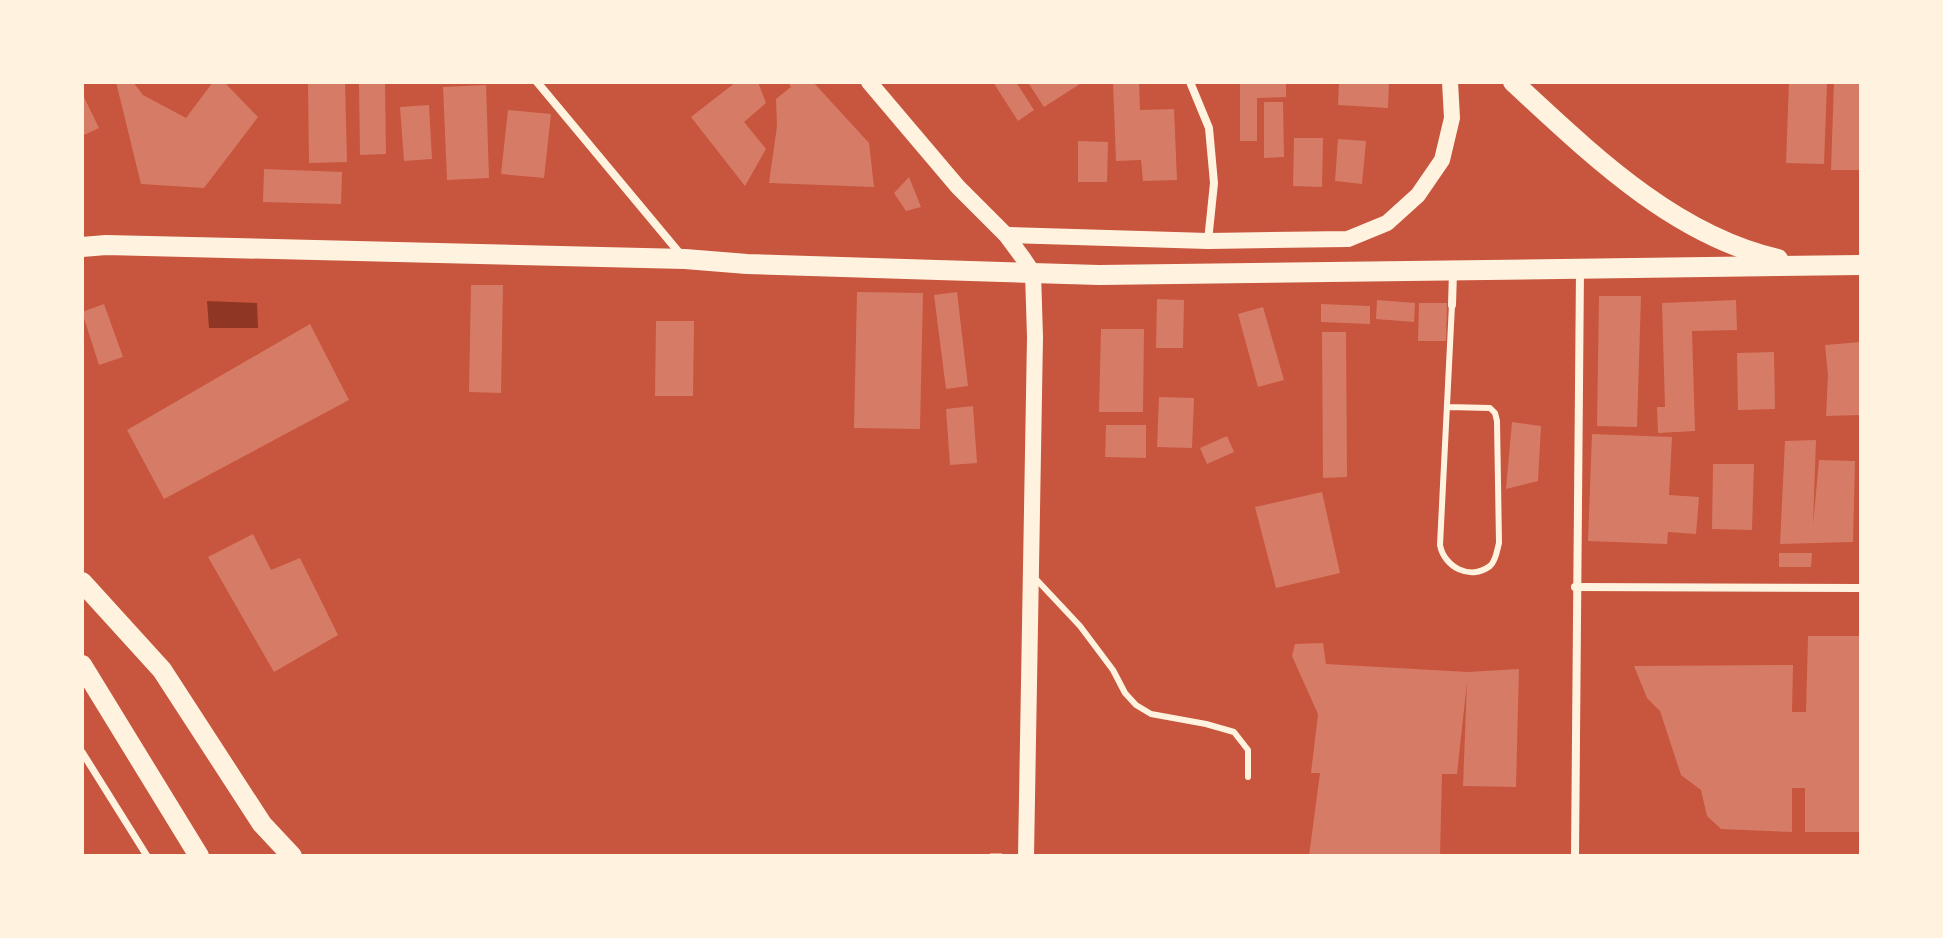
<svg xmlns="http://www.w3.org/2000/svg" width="1943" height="938" viewBox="0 0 1943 938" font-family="Jost,sans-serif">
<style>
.water{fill:#8f3625}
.building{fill:#d67c66}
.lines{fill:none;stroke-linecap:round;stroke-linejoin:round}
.path{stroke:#fff3e0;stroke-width:5}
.service{stroke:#fff3e0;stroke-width:6}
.pedestrian{stroke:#fff3e0;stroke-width:7}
.minor{stroke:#fff3e0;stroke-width:8}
.secondary{stroke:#fff3e0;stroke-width:16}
.primary{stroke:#fff3e0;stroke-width:20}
</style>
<rect width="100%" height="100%" fill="#c8553d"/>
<path class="water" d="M207,301L257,303L258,328H209Z"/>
<g class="building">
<path d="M116,82H133L143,95L186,118L213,82H224L258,117L204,188L141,184Z"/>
<path d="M308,82H345L347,162L309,163Z"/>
<path d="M736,82H758L766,103L744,122L766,149L745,186L691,117Z"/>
<path d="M788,82H813L869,143L874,187L769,183L777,126L776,99L791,87Z"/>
<path d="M993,82H1016L1034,110L1018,121Z"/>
<path d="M1032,82H1083L1044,107L1029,84Z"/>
<path d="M1113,82H1139L1140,110L1174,109L1177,180L1143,181L1141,160L1116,161Z"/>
<path d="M1240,82H1286V97L1257,98V141H1240Z"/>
<path d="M1339,82H1389L1388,108L1338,105Z"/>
<path d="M1789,82H1827L1824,164L1786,163Z"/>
<path d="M1834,82H1861V170H1831Z"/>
<path d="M385,83L386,154L360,155L359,84Z"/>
<path d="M486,85L489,178L447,180L443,87Z"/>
<path d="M82,93L99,128L82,136Z"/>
<path d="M1264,102H1283L1284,157L1264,158Z"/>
<path d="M429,105L432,159L404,161L400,107Z"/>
<path d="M508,110L551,114L544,178L501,174Z"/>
<path d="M1294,138H1323L1322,187L1293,186Z"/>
<path d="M1338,139L1366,141L1362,184L1335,181Z"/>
<path d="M1078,141L1108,142L1107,182H1078Z"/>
<path d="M264,169L342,172L341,204L263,202Z"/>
<path d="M909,177L921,207L906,211L894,193Z"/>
<path d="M471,285H503L501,393L469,392Z"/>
<path d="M857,292L923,293L920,429L854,428Z"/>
<path d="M957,292L968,386L946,389L934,295Z"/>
<path d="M1599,296H1641L1637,427L1597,426Z"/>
<path d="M1157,299L1184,300L1183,348H1156Z"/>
<path d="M1377,300L1415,303L1414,322L1376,319Z"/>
<path d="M1736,300L1737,330L1692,331L1695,431L1658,433L1657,407H1665L1662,303Z"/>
<path d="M1419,303H1447L1446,341H1418Z"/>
<path d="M104,304L123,357L99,365L82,312Z"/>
<path d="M1321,304L1370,306V324L1321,322Z"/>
<path d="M1263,307L1284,380L1258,387L1238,314Z"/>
<path d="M656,321H694L693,396H655Z"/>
<path d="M310,324L349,400L164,499L127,430Z"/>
<path d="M1101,329H1144L1143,412H1099Z"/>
<path d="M1322,332H1346L1347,477L1323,478Z"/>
<path d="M1861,342V415L1826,416L1828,375L1825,345Z"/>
<path d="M1774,352L1775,409L1738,410L1737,353Z"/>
<path d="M1159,397L1194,398L1192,448L1157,447Z"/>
<path d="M973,406L977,463L950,465L946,409Z"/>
<path d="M1512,422L1541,426L1538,481L1506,489Z"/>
<path d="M1106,425H1146V458L1105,457Z"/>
<path d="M1592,434L1672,437L1669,495L1699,497L1696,534L1668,532L1667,544L1588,541Z"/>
<path d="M1227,436L1234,452L1207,464L1200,448Z"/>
<path d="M1816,440L1813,525L1819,460L1855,461L1853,542L1780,544L1785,441Z"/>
<path d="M1713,464H1754L1752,530L1712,529Z"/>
<path d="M1322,492L1340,573L1276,588L1255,507Z"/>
<path d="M253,534L271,570L300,558L338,635L274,672L208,557Z"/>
<path d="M1779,553H1812L1811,567H1779Z"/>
<path d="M1808,636H1861V832H1805V788H1792V832L1721,829L1707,816L1701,790L1681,775L1660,711L1647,698L1634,666L1793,665L1792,712H1806Z"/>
<path d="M1323,643L1326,664L1468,672L1519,669L1516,787L1463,786L1467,682L1457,774H1442L1440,856H1309L1320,773H1311L1318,714L1292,656L1295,644Z"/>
</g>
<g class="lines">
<path class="path" d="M991,856H1001"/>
<g class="service">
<path d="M1448,407L1490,408L1495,413L1497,421L1499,543C1497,550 1496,561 1490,566C1470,581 1444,567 1440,545L1452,305"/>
<path d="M1034,577L1080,626L1113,670L1125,693L1136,705L1151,714L1206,724L1234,732L1248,750V777"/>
</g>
<path class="pedestrian" d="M82,752L147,856"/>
<g class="minor">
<path d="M537,82L682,256"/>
<path d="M1190,82L1209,128L1214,183L1208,241"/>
<path d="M1452,305L1453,272"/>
<path d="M1575,587L1861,588"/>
<path d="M1575,856L1580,269"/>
</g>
<g class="secondary">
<path d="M869,82L958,187L1006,235L1023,258L1033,273L1035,337L1026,856"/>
<path d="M1006,235L1208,241L1348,239L1387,223L1418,195L1442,160L1452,118L1450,82"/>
</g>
<g class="primary">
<path d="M1513,82C1590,153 1673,235 1778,259"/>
<path d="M82,247L106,245L685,259L747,264L1099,275L1861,265"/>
<path d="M82,582L162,670L262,824L292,856"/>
<path d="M82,665L199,856"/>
</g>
</g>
<rect width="1943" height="938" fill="none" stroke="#fff3e0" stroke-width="168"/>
</svg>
